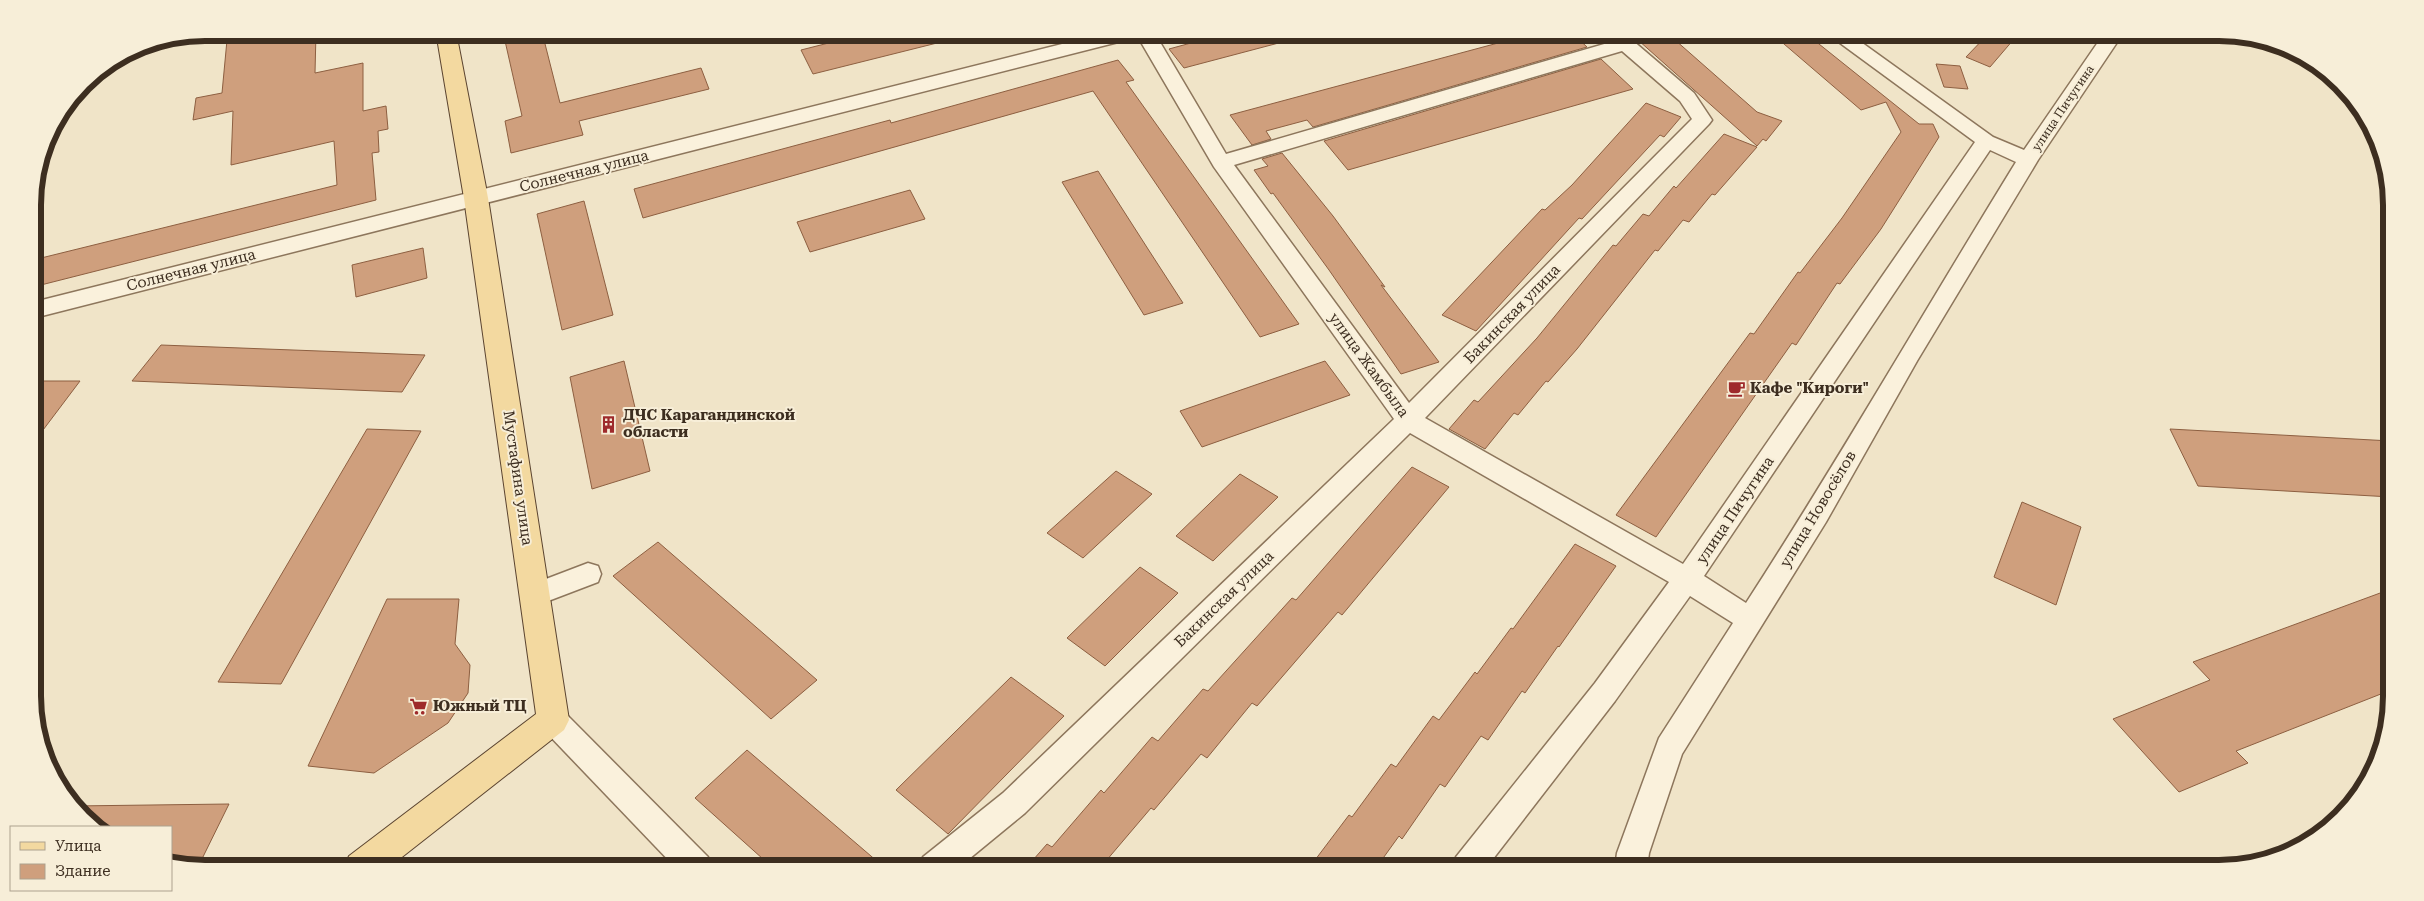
<svg xmlns="http://www.w3.org/2000/svg" width="2424" height="901" viewBox="0 0 2424 901" font-family="'Roboto Serif',serif">
<style>
.building{fill:#cf9f7d;stroke:#8d5f41}
.lines{fill:none;stroke-linecap:round;stroke-linejoin:round}
.minor-casing{stroke:#8d765c;stroke-width:3}
.major-casing{stroke:#5b4430;stroke-width:2}
.minor{fill:#faf1dc;fill-rule:evenodd}
.major{fill:#f3d9a0;fill-rule:evenodd}
.labels{text-anchor:middle;stroke-width:4;stroke-linejoin:round;paint-order:stroke}
.far-street-label{font-size:12px;fill:#3d2e20;stroke:#f7eed8}
.street-label{font-size:15px;fill:#3d2e20;stroke:#f7eed8}
.poi-label{font-size:15px;font-weight:bold;fill:#3d2e20;stroke:#f7eed8;text-anchor:start}
.rim{fill:none;stroke:#3d2e20;stroke-width:6}
</style>
<rect width="100%" height="100%" fill="#f0e4c8"/>
<g class="building">
<path d="M262,32H316L315,73L363,63V111L386,106L388,129L378,131L379,152L372,153L376,200L33,287V260L337,185L334,141L231,165L233,111L193,120L196,98L222,93L227,40Z"/>
<path d="M503,32H542L560,103L701,68L709,89L579,121L583,135L511,153L505,121L522,116Z"/>
<path d="M872,32H948L949,40L813,74L801,50Z"/>
<path d="M1231,32H1289L1290,40L1184,68L1169,49Z"/>
<path d="M1539,32H1571L1587,47L1313,127L1307,120L1266,131L1271,139L1252,145L1230,115Z"/>
<path d="M1629,32H1666L1757,112L1782,121L1766,141L1763,139L1757,146Z"/>
<path d="M1770,32H1804L1919,124H1933L1939,137L1881,229L1840,284L1837,283L1796,345L1792,343L1656,537L1616,515L1750,333L1754,334L1798,272L1800,273L1842,218L1901,132L1886,102L1861,110Z"/>
<path d="M1990,32H2020L1990,67L1966,57Z"/>
<path d="M1601,59L1633,89L1348,170L1324,141Z"/>
<path d="M1118,60L1134,80L1126,82L1299,324L1260,337L1093,91L643,218L634,189L890,120L891,123Z"/>
<path d="M1936,64L1960,66L1968,89L1944,87Z"/>
<path d="M1646,103L1681,117L1664,137L1660,135L1582,219L1579,218L1476,331L1442,315L1542,209L1545,210L1572,185Z"/>
<path d="M1724,134L1757,147L1715,195L1712,194L1689,222L1683,220L1658,251L1655,250L1577,349L1548,382L1546,381L1518,415L1514,413L1485,449L1449,429L1474,400L1478,402L1537,338L1613,245L1616,246L1643,214L1649,216L1674,186L1676,188Z"/>
<path d="M1282,153L1333,216L1385,287L1381,285L1439,362L1401,374L1329,270L1273,193L1271,194L1254,170L1268,166L1262,159Z"/>
<path d="M1098,171L1148,249L1183,303L1144,315L1062,182Z"/>
<path d="M910,190L925,219L810,252L797,222Z"/>
<path d="M584,201L613,315L562,330L537,214Z"/>
<path d="M423,248L427,278L356,297L352,265Z"/>
<path d="M161,345L425,355L402,392L132,381Z"/>
<path d="M624,361L650,471L592,489L570,377Z"/>
<path d="M1325,361L1350,395L1202,447L1180,411Z"/>
<path d="M34,381H80L34,442Z"/>
<path d="M367,429L421,431L281,684L218,682Z"/>
<path d="M2170,429L2391,441V497L2198,486Z"/>
<path d="M1412,467L1449,487L1342,615L1338,612L1257,706L1252,703L1207,758L1201,754L1154,810L1151,808L1100,868H1026L1047,844L1052,847L1101,790L1104,793L1152,737L1158,741L1203,689L1208,691L1292,598L1296,600Z"/>
<path d="M1116,471L1152,494L1083,558L1047,533Z"/>
<path d="M1240,474L1278,497L1213,561L1176,536Z"/>
<path d="M2022,502L2081,527L2056,605L1994,577Z"/>
<path d="M658,542L817,680L771,719L613,576Z"/>
<path d="M1575,544L1616,566L1559,647L1558,646L1525,693L1522,691L1488,740L1481,736L1445,787L1440,784L1402,839L1399,836L1376,868H1309L1349,815L1352,817L1391,764L1396,767L1433,716L1439,720L1475,672L1477,674L1511,628L1513,629Z"/>
<path d="M1140,567L1178,593L1105,666L1067,638Z"/>
<path d="M2391,589V690L2236,751L2248,763L2179,792L2113,719L2210,680L2193,662Z"/>
<path d="M387,599H459L455,644L470,665L468,693L448,723L374,773L308,766Z"/>
<path d="M1011,677L1064,716L948,834L896,790Z"/>
<path d="M747,750L885,868H773L695,798Z"/>
<path d="M229,804L198,867L171,863V827H101L75,810L73,806Z"/>
</g>
<g class="lines">
<defs>
<g id="minor">
<path d="M1110,32H1154L1226,154L1625,38L1632,40L1694,93L1712,120L1709,124L1425,418L1683,564L1975,142L1825,32H1847L1993,137L2024,150L2105,32H2124L2038,160L1917,361L1826,522L1682,754L1649,853L1647,868H1615L1617,853L1659,738L1733,623L1690,596L1615,701L1486,868H1451L1456,857L1595,683L1669,582L1410,433L1025,813L958,868H918L923,857L1003,793L1394,419L1214,167L1138,37L34,318V302ZM1622,51L1680,101L1692,119L1409,403L1234,165ZM1990,150L2016,162C1926,308 1840,458 1746,603L1704,576Z"/>
<path d="M588,563L598,566L601,574L598,582L535,606L525,603L521,595L525,587Z"/>
<path d="M553,707L563,711L708,857L713,868H676L543,729L538,720L543,711Z"/>
</g>
<path id="major" d="M436,32H456L488,198L569,720L564,730L388,868H344L349,856L536,714L464,198Z"/>
</defs>
<use href="#minor" class="minor-casing"/>
<use href="#major" class="major-casing"/>
<use href="#minor" class="minor"/>
<use href="#major" class="major"/>
</g>
<defs>
<symbol id="cafe-bare" viewBox="-9 -9 18 18"><path d="M-5.5-4.5H6V0H3Q3 3.5 0 3.5H-2.5Q-5.5 3.5-5.5 0ZM3-3.2v2h1.7v-2ZM-6 4.5H4V6H-6Z" fill="#9e2a2b" stroke="#f7eed8" stroke-width="2.5" paint-order="stroke"/></symbol>
<symbol id="building-bare" viewBox="-9 -9 18 18"><path d="M-4-6H4V6H1V3H-1V6H-4ZM-2.5-4.3h1.7v1.8h-1.7ZM.8-4.3h1.7v1.8H.8ZM-2.5-1h1.7V.8h-1.7ZM.8-1h1.7V.8H.8Z" fill="#9e2a2b" stroke="#f7eed8" stroke-width="2.5" paint-order="stroke"/></symbol>
<symbol id="supermarket-bare" viewBox="-9 -9 18 18"><path d="M-6-5.5h2.5l.6 2H6L4.5 2H-2.5L-4.4-4H-6ZM-1.5 3.2a1.3 1.3 0 1 0 .1 0ZM3 3.2a1.3 1.3 0 1 0 .1 0Z" fill="#9e2a2b" stroke="#f7eed8" stroke-width="2.5" paint-order="stroke"/></symbol>
</defs>
<g fill-rule="evenodd">
<use href="#cafe-bare" x="1724" y="376" width="25" height="25"/>
<use href="#building-bare" x="596" y="412" width="25" height="25"/>
<use href="#supermarket-bare" x="406" y="694" width="25" height="25"/>
</g>
<g class="labels">
<g class="far-street-label">
<text transform="translate(2063 108) rotate(-56)" y="4">улица Пичугина</text>
</g>
<g class="street-label">
<text transform="translate(584 171) rotate(-14)" y="5">Солнечная улица</text>
<text transform="translate(191 270) rotate(-14)" y="5">Солнечная улица</text>
<text transform="translate(1512 314) rotate(-46)" y="5">Бакинская улица</text>
<text transform="translate(1369 365) rotate(54)" y="5">улица Жамбыла</text>
<text transform="translate(518 478) rotate(82)" y="5">Мустафина улица</text>
<text transform="translate(1818 509) rotate(-59)" y="5">улица Новосёлов</text>
<text transform="translate(1735 510) rotate(-56)" y="5">улица Пичугина</text>
<text transform="translate(1224 599) rotate(-44)" y="5">Бакинская улица</text>
</g>
<g class="poi-label">
<text x="1750" y="393">Кафе "Кироги"</text>
<text x="623" y="420">ДЧС Карагандинской<tspan x="623" dy="17">области</tspan></text>
<text x="433" y="711">Южный ТЦ</text>
</g>
</g>
<path d="M0 0H2424V901H0ZM205 41H2219A164 164 0 0 1 2383 205V696A164 164 0 0 1 2219 860H205A164 164 0 0 1 41 696V205A164 164 0 0 1 205 41Z" fill="#f7eed8" fill-rule="evenodd"/>
<path class="rim" d="M205 41H2219A164 164 0 0 1 2383 205V696A164 164 0 0 1 2219 860H205A164 164 0 0 1 41 696V205A164 164 0 0 1 205 41Z"/>
<rect x="10" y="826" width="162" height="65" fill="#f7eed8" stroke="#ada18e"/>
<rect x="20" y="842" width="25" height="8" fill="#f3d9a0" stroke="#ada18e"/>
<text x="55" y="851" font-size="15" fill="#3d2e20">Улица</text>
<rect x="20" y="864" width="25" height="15" fill="#cf9f7d" stroke="#ada18e"/>
<text x="55" y="876" font-size="15" fill="#3d2e20">Здание</text>
</svg>
